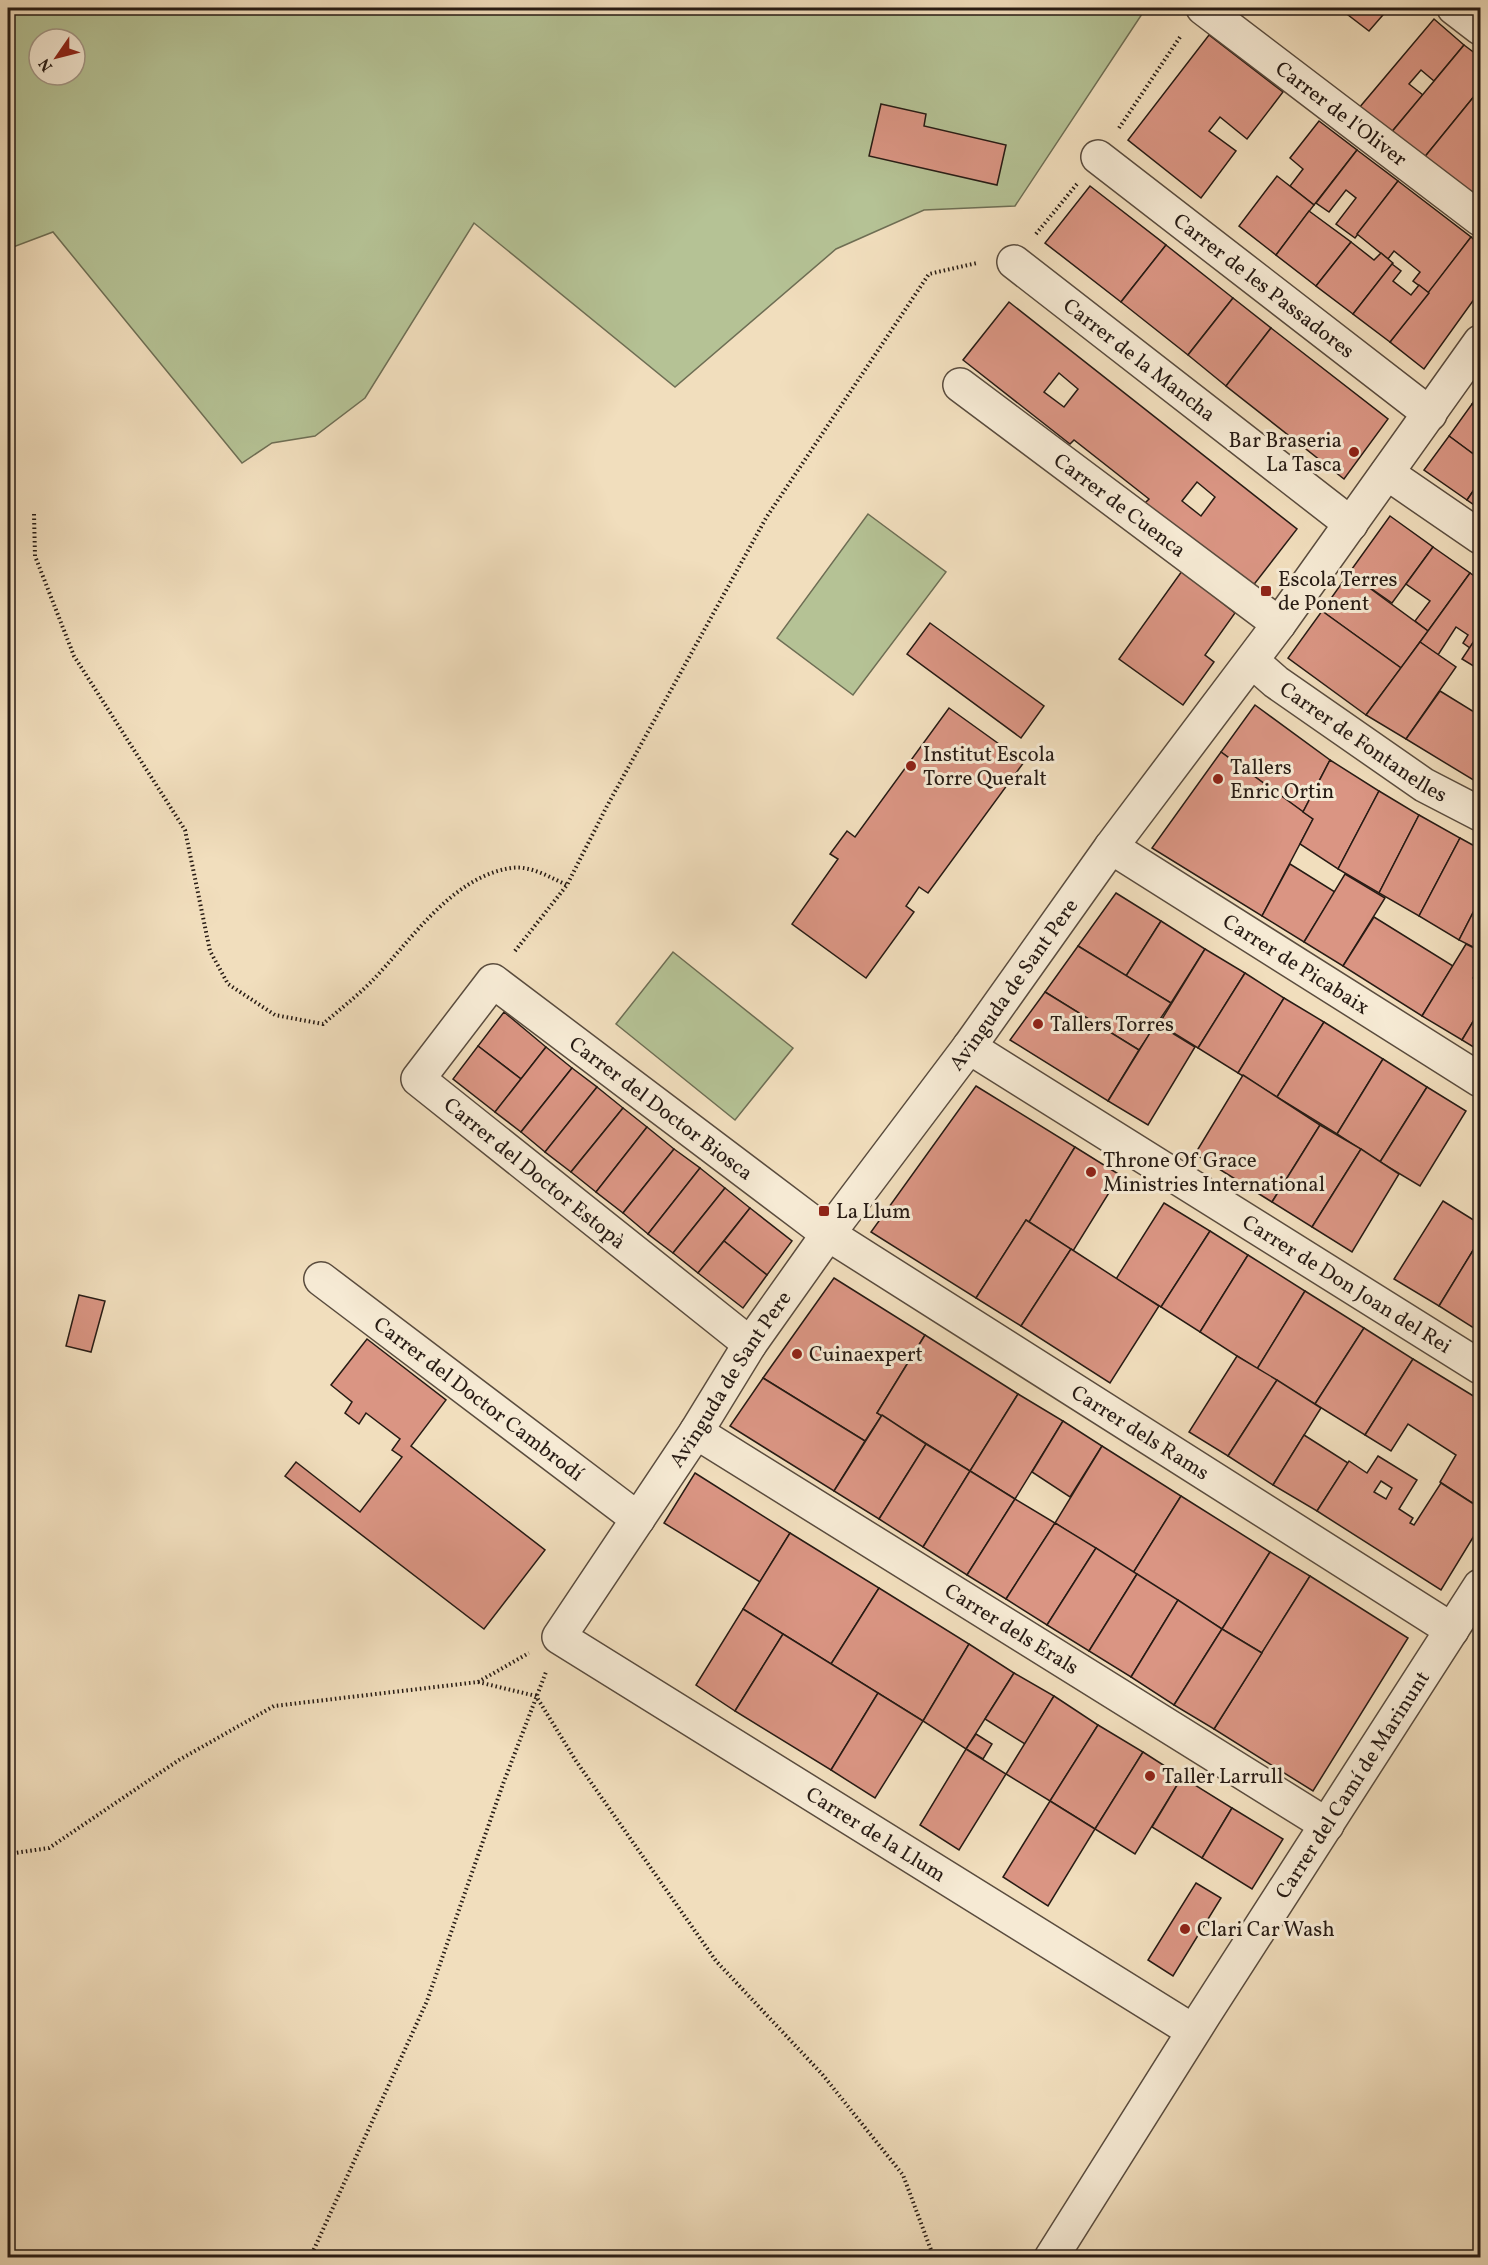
<svg xmlns="http://www.w3.org/2000/svg" width="1488" height="2265" viewBox="0 0 1488 2265" font-family="Vollkorn,serif">
<style>
.green{fill:#b5c295;stroke:#6e6e54;stroke-width:1.5;fill-rule:evenodd}
.building{fill:#da9583;stroke:#271b14;stroke-width:1.5;fill-rule:evenodd}
.lines{fill:none;stroke-linecap:round;stroke-linejoin:round}
.street-casing{stroke:#5a4c3e;stroke-width:36}
.path{stroke:#271b14;stroke-width:4;stroke-dasharray:1.5 3;stroke-linecap:butt}
.street{stroke:#f6ead4;stroke-width:33}
.poi-dot{fill:#8f2418;stroke:#f6ead4;stroke-width:2}
.labels{text-anchor:middle;stroke-width:6;stroke-linejoin:round;paint-order:stroke}
.street-label{font-size:21px;fill:#271b14;stroke:#f6ead4}
.poi-label{font-size:21px;fill:#271b14;stroke:#f6ead4;text-anchor:start}
</style>
<rect width="100%" height="100%" fill="#f1debd"/>
<filter id="stains"><feTurbulence type="fractalNoise" baseFrequency=".00333" numOctaves="4"/><feColorMatrix values="0 0 0 0 .2 0 0 0 0 .09 0 0 0 0 .02 0 0 0 .5 -.17"/></filter>
<radialGradient id="worn" r=".72"><stop offset=".6" stop-color="#630" stop-opacity="0"/><stop offset="1" stop-color="#630" stop-opacity=".3"/></radialGradient>
<g class="green">
<path d="M8,8H1146L1015,206L924,210L836,249L675,387L474,223L365,398L315,436L272,443L242,463L53,232L8,249ZM39,39H75V75H39Z"/>
<path d="M868,514L946,572L853,695L777,638Z"/>
<path d="M673,952L793,1048L735,1120L616,1024Z"/>
</g>
<g class="building">
<path d="M1339,8H1389L1369,31Z"/>
<path d="M1434,19L1464,45L1434,81L1421,70L1409,84L1423,95L1390,134L1359,108Z"/>
<path d="M1209,35L1283,92L1247,139L1220,117L1209,131L1236,151L1201,198L1128,140Z"/>
<path d="M1464,45L1480,57V89L1423,159L1390,134Z"/>
<path d="M1480,89V202L1423,159Z"/>
<path d="M881,104L926,114L924,126L1006,145L997,185L869,156Z"/>
<path d="M1319,121L1357,150L1314,205L1290,186L1303,169L1290,158Z"/>
<path d="M1357,150L1398,181L1355,238L1336,224L1356,198L1346,190L1329,212L1316,203Z"/>
<path d="M1277,176L1314,205L1276,255L1239,226Z"/>
<path d="M1398,181L1471,237L1429,293L1413,281L1420,272L1394,251L1388,259L1357,234Z"/>
<path d="M1090,186L1166,245L1121,302L1045,243Z"/>
<path d="M1309,211L1351,242L1316,286L1276,255Z"/>
<path d="M1471,237L1480,245V291L1424,369L1390,342Z"/>
<path d="M1351,242L1374,260L1381,253L1393,263L1353,314L1316,286Z"/>
<path d="M1166,245L1233,298L1188,355L1121,302Z"/>
<path d="M1392,264L1401,271L1393,281L1411,295L1419,285L1429,293L1390,342L1353,314Z"/>
<path d="M1233,298L1271,328L1226,386L1188,355Z"/>
<path d="M1009,302L1297,529L1252,587L1145,503L1149,499L1074,440L1070,444L963,360ZM1059,373L1078,389L1064,407L1044,392ZM1197,482L1215,497L1201,516L1182,501Z"/>
<path d="M1271,328L1388,419L1344,479L1226,386Z"/>
<path d="M1480,392V410L1472,404Z"/>
<path d="M1472,404L1480,410V459L1449,436Z"/>
<path d="M1449,436L1480,459V481L1467,500L1424,470Z"/>
<path d="M1480,481V509L1467,500Z"/>
<path d="M1390,516L1433,547L1392,603L1349,573Z"/>
<path d="M1433,547L1470,573L1428,631L1415,621L1430,601L1406,584Z"/>
<path d="M1182,571L1235,613L1205,655L1214,662L1183,705L1119,659Z"/>
<path d="M1349,573L1428,631L1401,668L1322,611Z"/>
<path d="M1470,573L1480,580V632L1470,648L1463,643L1468,635L1456,627L1438,655L1420,642Z"/>
<path d="M1322,611L1401,668L1366,715L1288,658Z"/>
<path d="M930,623L1044,706L1021,738L907,654Z"/>
<path d="M1480,632V670L1462,659Z"/>
<path d="M1420,642L1456,667L1406,739L1366,715Z"/>
<path d="M1440,691L1474,712L1480,702V784L1406,739Z"/>
<path d="M1255,705L1330,760L1303,812L1221,752Z"/>
<path d="M949,708L1024,762L928,893L919,887L906,906L914,912L866,978L792,924L838,859L830,854L847,831L855,837Z"/>
<path d="M1221,752L1313,819L1262,916L1152,848Z"/>
<path d="M1330,760L1379,791L1338,869L1300,844L1313,819L1303,812Z"/>
<path d="M1379,791L1419,815L1379,893L1338,869Z"/>
<path d="M1419,815L1460,838L1419,916L1379,893Z"/>
<path d="M1460,838L1480,849V899L1459,940L1419,916Z"/>
<path d="M1290,864L1335,892L1304,942L1262,916Z"/>
<path d="M1345,874L1385,898L1343,966L1304,942Z"/>
<path d="M1116,893L1161,921L1126,976L1078,946Z"/>
<path d="M1480,899V938L1475,948L1459,940Z"/>
<path d="M1374,917L1453,966L1422,1016L1343,966Z"/>
<path d="M1161,921L1205,949L1171,1003L1126,976Z"/>
<path d="M1466,944L1480,951V965L1473,978L1480,982V1010L1462,1040L1422,1016Z"/>
<path d="M1078,946L1171,1003L1139,1050L1045,992Z"/>
<path d="M1205,949L1245,973L1198,1048L1159,1024Z"/>
<path d="M1245,973L1284,998L1238,1073L1198,1048Z"/>
<path d="M1045,992L1139,1050L1108,1101L1010,1040Z"/>
<path d="M1284,998L1324,1022L1277,1097L1238,1073Z"/>
<path d="M1480,1010V1051L1462,1040Z"/>
<path d="M504,1012L546,1047L521,1079L478,1046Z"/>
<path d="M1324,1022L1383,1059L1337,1134L1277,1097Z"/>
<path d="M1156,1023L1195,1047L1148,1125L1108,1101Z"/>
<path d="M478,1046L521,1079L495,1112L453,1079Z"/>
<path d="M546,1047L572,1068L521,1132L495,1112Z"/>
<path d="M1383,1059L1427,1087L1380,1162L1337,1134Z"/>
<path d="M572,1068L597,1087L545,1152L521,1132Z"/>
<path d="M1243,1075L1320,1125L1272,1202L1195,1154Z"/>
<path d="M976,1086L1075,1147L1029,1222L1026,1220L976,1298L871,1232Z"/>
<path d="M597,1087L623,1108L571,1172L545,1152Z"/>
<path d="M1427,1087L1466,1111L1420,1186L1380,1162Z"/>
<path d="M623,1108L647,1127L596,1192L571,1172Z"/>
<path d="M1320,1125L1361,1149L1312,1227L1272,1202Z"/>
<path d="M647,1127L674,1149L623,1213L596,1192Z"/>
<path d="M1075,1147L1120,1175L1073,1251L1029,1222Z"/>
<path d="M674,1149L700,1168L648,1234L623,1213Z"/>
<path d="M1361,1149L1399,1174L1352,1252L1312,1227Z"/>
<path d="M700,1168L725,1188L673,1253L648,1234Z"/>
<path d="M725,1188L750,1208L698,1273L673,1253Z"/>
<path d="M1443,1201L1480,1224V1239L1439,1306L1394,1279Z"/>
<path d="M1164,1203L1210,1231L1161,1307L1116,1279Z"/>
<path d="M750,1208L792,1241L767,1275L724,1241Z"/>
<path d="M1026,1220L1071,1249L1021,1326L976,1298Z"/>
<path d="M1210,1231L1248,1255L1200,1332L1161,1307Z"/>
<path d="M1480,1239V1332L1439,1306Z"/>
<path d="M724,1241L767,1275L743,1308L698,1273Z"/>
<path d="M1071,1249L1159,1306L1110,1383L1021,1326Z"/>
<path d="M1248,1255L1305,1291L1257,1369L1200,1332Z"/>
<path d="M834,1278L925,1335L877,1413L882,1415L865,1441L763,1378Z"/>
<path d="M1305,1291L1364,1328L1315,1404L1257,1369Z"/>
<path d="M79,1295L105,1301L91,1352L66,1346Z"/>
<path d="M1364,1328L1413,1359L1365,1435L1315,1404Z"/>
<path d="M925,1335L1018,1394L970,1471L877,1413Z"/>
<path d="M367,1339L446,1400L411,1446L545,1550L484,1629L285,1476L296,1462L360,1512L402,1457L392,1450L400,1439L366,1413L359,1424L345,1413L352,1402L331,1385Z"/>
<path d="M1237,1356L1277,1380L1228,1456L1189,1432Z"/>
<path d="M1413,1359L1480,1400V1508L1440,1482L1456,1455L1408,1424L1391,1451L1365,1435Z"/>
<path d="M763,1378L865,1441L834,1491L730,1426Z"/>
<path d="M1277,1380L1321,1408L1273,1485L1228,1456Z"/>
<path d="M1018,1394L1063,1421L1015,1499L970,1471Z"/>
<path d="M882,1415L926,1444L879,1519L834,1491Z"/>
<path d="M1063,1421L1102,1446L1070,1497L1032,1472Z"/>
<path d="M1304,1435L1348,1463L1317,1511L1273,1485Z"/>
<path d="M926,1444L970,1471L923,1547L879,1519Z"/>
<path d="M1102,1446L1181,1496L1133,1573L1055,1523Z"/>
<path d="M1378,1456L1417,1480L1399,1509L1413,1518L1410,1523L1414,1525L1441,1483L1480,1508V1526L1441,1590L1317,1511L1349,1461L1367,1473ZM1381,1481L1392,1488L1386,1499L1374,1492Z"/>
<path d="M970,1471L1015,1499L967,1575L923,1547Z"/>
<path d="M695,1473L790,1533L760,1582L664,1523Z"/>
<path d="M1181,1496L1270,1552L1222,1629L1133,1573Z"/>
<path d="M1015,1499L1055,1523L1006,1599L967,1575Z"/>
<path d="M1055,1523L1096,1548L1047,1625L1006,1599Z"/>
<path d="M790,1533L879,1588L831,1664L743,1609Z"/>
<path d="M1096,1548L1137,1574L1089,1651L1047,1625Z"/>
<path d="M1270,1552L1310,1576L1262,1653L1222,1629Z"/>
<path d="M1137,1574L1178,1600L1131,1677L1089,1651Z"/>
<path d="M1310,1576L1408,1638L1313,1791L1214,1729Z"/>
<path d="M879,1588L969,1644L923,1721L831,1664Z"/>
<path d="M1178,1600L1222,1629L1174,1705L1131,1677Z"/>
<path d="M743,1609L783,1634L735,1711L696,1685Z"/>
<path d="M1222,1629L1262,1653L1214,1729L1174,1705Z"/>
<path d="M783,1634L878,1693L831,1770L735,1711Z"/>
<path d="M969,1644L1014,1673L966,1749L923,1721Z"/>
<path d="M1014,1673L1054,1696L1025,1744L985,1719Z"/>
<path d="M878,1693L923,1721L875,1798L831,1770Z"/>
<path d="M1054,1696L1098,1725L1050,1801L1006,1774Z"/>
<path d="M1098,1725L1143,1752L1095,1829L1050,1801Z"/>
<path d="M976,1734L992,1744L983,1759L966,1749Z"/>
<path d="M966,1749L1006,1774L959,1850L920,1825Z"/>
<path d="M1143,1752L1182,1777L1135,1854L1095,1829Z"/>
<path d="M1182,1777L1232,1808L1202,1858L1152,1827Z"/>
<path d="M1050,1801L1095,1829L1048,1906L1003,1877Z"/>
<path d="M1232,1808L1283,1839L1252,1889L1202,1858Z"/>
<path d="M1196,1883L1221,1898L1173,1976L1148,1960Z"/>
</g>
<g class="lines">
<defs>
<g id="street">
<path id="s1" d="M1203,8L1480,219"/>
<path d="M1454,8L1480,28"/>
<path id="s2" d="M1098,157L1430,414"/>
<path id="s3" d="M1014,262L1351,524"/>
<path id="s4" d="M960,385L1279,624"/>
<path d="M1387,473L1480,537"/>
<path id="s5" d="M1252,661L1276,682L1424,785L1480,814"/>
<path id="s6" d="M1111,847L1480,1080"/>
<path id="s7" d="M969,1047L1480,1367"/>
<path id="s8" d="M321,1279L638,1519"/>
<path id="s9" d="M750,1344L418,1079L493,981L828,1234L1452,1630"/>
<path id="s10" d="M696,1432L1327,1825"/>
<path id="s11" d="M1193,2031L559,1637L696,1432L750,1344L828,1234L969,1047L1111,847L1279,624L1480,342"/>
<path id="s12" d="M1051,2258L1204,2015L1480,1586"/>
</g>
</defs>
<use href="#street" class="street-casing"/>
<g class="path">
<path d="M1119,128L1180,37"/>
<path d="M1036,234L1077,184"/>
<path d="M34,514L35,556L74,656L185,830L210,951L228,984L275,1015L323,1024C339,1010 356,997 371,982C410,942 451,877 511,868C530,865 549,877 567,885"/>
<path d="M515,951L567,885L607,806L766,518L929,274L977,263"/>
<path d="M478,1682L536,1696L576,1761L716,1961L822,2074L903,2175L934,2258"/>
<path d="M8,1854L49,1848L179,1760L274,1706L478,1682L529,1653"/>
<path d="M310,2258L427,2001L503,1784L546,1672"/>
</g>
<use href="#street" class="street"/>
</g>
<g class="poi-dot">
<circle cx="1354" cy="452" r="6"/>
<rect x="1260" y="585" width="12" height="12" rx="3"/>
<circle cx="911" cy="766" r="6"/>
<circle cx="1218" cy="779" r="6"/>
<circle cx="1038" cy="1024" r="6"/>
<circle cx="1091" cy="1172" r="6"/>
<rect x="818" y="1205" width="12" height="12" rx="3"/>
<circle cx="797" cy="1354" r="6"/>
<circle cx="1150" cy="1776" r="6"/>
<circle cx="1185" cy="1929" r="6"/>
</g>
<g class="labels">
<g class="street-label">
<text dy="7" stroke="none"><textPath href="#s1" startOffset="174">Carrer de l'Oliver</textPath></text>
<text dy="7" stroke="none"><textPath href="#s2" startOffset="210">Carrer de les Passadores</textPath></text>
<text dy="7" stroke="none"><textPath href="#s3" startOffset="159">Carrer de la Mancha</textPath></text>
<text dy="7" stroke="none"><textPath href="#s4" startOffset="200">Carrer de Cuenca</textPath></text>
<text dy="7" stroke="none"><textPath href="#s5" startOffset="138">Carrer de Fontanelles</textPath></text>
<text dy="7" stroke="none"><textPath href="#s6" startOffset="219">Carrer de Picabaix</textPath></text>
<text dy="7" stroke="none"><textPath href="#s11" startOffset="1542">Avinguda de Sant Pere</textPath></text>
<text dy="7" stroke="none"><textPath href="#s9" startOffset="759">Carrer del Doctor Biosca</textPath></text>
<text transform="translate(535 1173) rotate(39)" y="7">Carrer del Doctor Estopà</text>
<text dy="7" stroke="none"><textPath href="#s7" startOffset="446">Carrer de Don Joan del Rei</textPath></text>
<text dy="7" stroke="none"><textPath href="#s11" startOffset="1056">Avinguda de Sant Pere</textPath></text>
<text dy="7" stroke="none"><textPath href="#s8" startOffset="198">Carrer del Doctor Cambrodí</textPath></text>
<text dy="7" stroke="none"><textPath href="#s9" startOffset="1338">Carrer dels Rams</textPath></text>
<text dy="7" stroke="none"><textPath href="#s10" startOffset="372">Carrer dels Erals</textPath></text>
<text dy="7" stroke="none"><textPath href="#s12" startOffset="561">Carrer del Camí de Marinunt</textPath></text>
<text transform="translate(876 1834) rotate(32)" y="7">Carrer de la Llum</text>
</g>
<g class="poi-label">
<text x="1342" y="447" text-anchor="end">Bar Braseria<tspan x="1342" dy="24">La Tasca</tspan></text>
<text x="1278" y="586">Escola Terres<tspan x="1278" dy="24">de Ponent</tspan></text>
<text x="923" y="761">Institut Escola<tspan x="923" dy="24">Torre Queralt</tspan></text>
<text x="1230" y="774">Tallers<tspan x="1230" dy="24">Enric Ortin</tspan></text>
<text x="1050" y="1031">Tallers Torres</text>
<text x="1103" y="1167">Throne Of Grace<tspan x="1103" dy="24">Ministries International</tspan></text>
<text x="836" y="1218">La Llum</text>
<text x="809" y="1361">Cuinaexpert</text>
<text x="1162" y="1783">Taller Larrull</text>
<text x="1197" y="1936">Clari Car Wash</text>
</g>
</g>
<rect width="1488" height="2265" fill="none" stroke="#f1debd" stroke-width="30"/>
<rect x="9" y="9" width="1470" height="2247" fill="none" stroke="#271b14" stroke-width="3"/>
<rect x="15" y="15" width="1458" height="2235" fill="none" stroke="#271b14" stroke-width="1.5"/>
<g transform="translate(57 57) rotate(235)"><circle r="28" fill="#f6ead4" stroke="#a39787" stroke-width="1.5"/>
<path d="M0-4.5L10 22L0 15L-10 22Z" fill="#8f2418"/>
<text y="-9" font-size="16" font-weight="bold" text-anchor="middle" fill="#271b14">N</text>
</g>
<rect width="100%" height="100%" filter="url(#stains)"/>
<rect width="100%" height="100%" fill="url(#worn)"/>
</svg>
